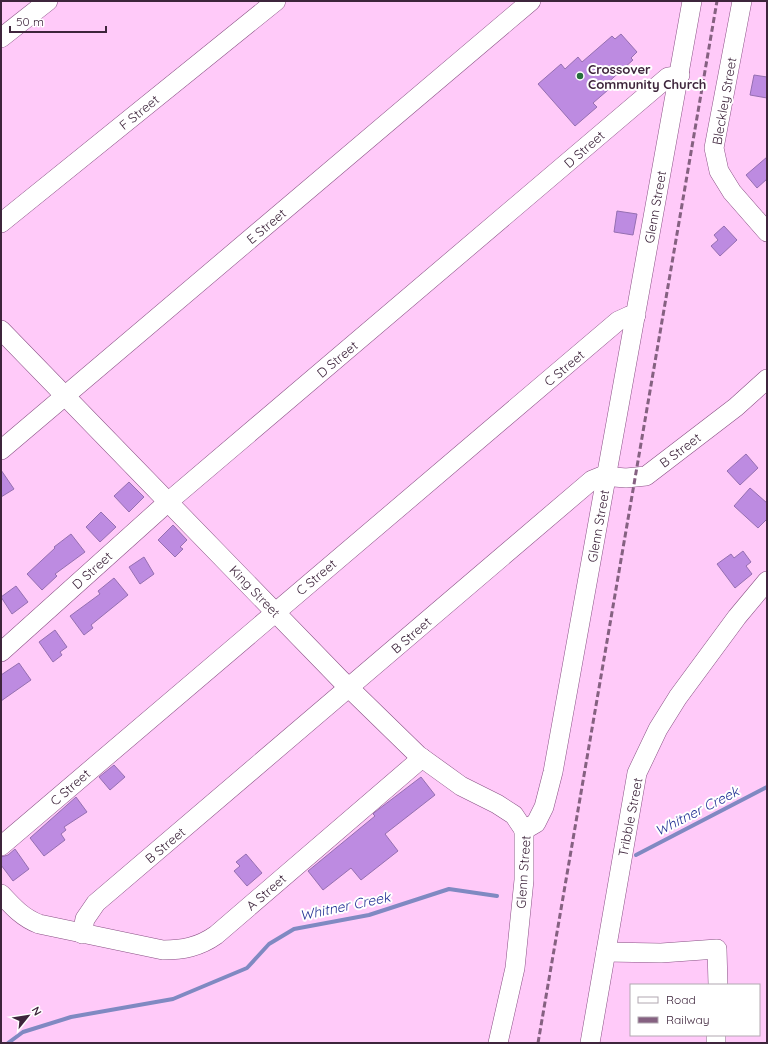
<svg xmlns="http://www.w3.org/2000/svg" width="768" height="1044" viewBox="0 0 768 1044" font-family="Quicksand,sans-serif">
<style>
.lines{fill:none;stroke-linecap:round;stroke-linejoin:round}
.stream{stroke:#8089c2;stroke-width:4}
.building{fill:#bd8be1;stroke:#956fb1}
.minor-casing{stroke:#895084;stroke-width:20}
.minor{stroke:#fff;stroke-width:19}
.rail{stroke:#856181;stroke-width:3;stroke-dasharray:6 3;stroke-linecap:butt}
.poi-dot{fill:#276f3c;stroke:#fff;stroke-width:1.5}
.labels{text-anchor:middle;stroke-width:4;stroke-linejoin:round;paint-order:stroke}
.poi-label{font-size:13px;font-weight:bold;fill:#3e253c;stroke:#fff;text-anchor:start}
.street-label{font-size:13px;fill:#3e253c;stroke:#fff}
.water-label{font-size:14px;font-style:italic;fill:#243295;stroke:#fff}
</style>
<rect width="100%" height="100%" fill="#ffcaf9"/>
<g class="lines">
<g class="stream">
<path d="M636,855L767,787"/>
<path d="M8,1043L23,1032L71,1017L173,999L247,968L269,944L294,929L369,915L449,889L497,896"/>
</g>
</g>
<g class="building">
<path d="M621,34L637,52L631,58L633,60L604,86L608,90L593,103L597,107L575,126L538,84L561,64L565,69L578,57L582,62L612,36L615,39Z"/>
<path d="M754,75L767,77V98L750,95Z"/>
<path d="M767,157V179L757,188L746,175Z"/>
<path d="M617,211L637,214L633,235L614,232Z"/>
<path d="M724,226L737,240L720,256L711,246L718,240L714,235Z"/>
<path d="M746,454L758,468L740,485L727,471Z"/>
<path d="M1,470L14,489L1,497Z"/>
<path d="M129,482L144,497L129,512L114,496Z"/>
<path d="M750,488L767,503V519L758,528L734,506Z"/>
<path d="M101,512L116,527L100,542L86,527Z"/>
<path d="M173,525L187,540L180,547L183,549L175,557L158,540Z"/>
<path d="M71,534L85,552L55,574L57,576L42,590L27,574L55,548L54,547Z"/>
<path d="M743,551L751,562L746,566L752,574L735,588L717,564L731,554L734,558Z"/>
<path d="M144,557L154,574L140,584L129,567Z"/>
<path d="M114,578L128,595L91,625L93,628L84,635L70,616L100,594L98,591Z"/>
<path d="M16,586L28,602L12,614L1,597Z"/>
<path d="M55,630L67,647L60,652L62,655L53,662L39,642Z"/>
<path d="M19,663L31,680L1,701V675Z"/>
<path d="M114,765L125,777L110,790L99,777Z"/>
<path d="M421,777L435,795L385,834L398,851L361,880L351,868L323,890L308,871L375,816L373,814L375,812Z"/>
<path d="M76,797L87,812L64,827L66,830L61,834L65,840L44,856L30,838Z"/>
<path d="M15,849L29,869L13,881L1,865V857L8,855Z"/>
<path d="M246,854L262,873L247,886L234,871L240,866L236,862Z"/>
</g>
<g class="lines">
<defs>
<g id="minor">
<path d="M742,1L714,148L719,171L732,192L767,232"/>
<path d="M1,38L48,1"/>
<path d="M1,223L276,1"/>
<path d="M1,330L341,680L418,755L461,786L497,804L514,815L524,830"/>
<path d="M1,450L531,1"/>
<path d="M1,652L168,502L668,77L680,75"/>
<path d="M524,830L536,823L544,807L553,772L692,1"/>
<path d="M1,846L618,321L629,316L636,315"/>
<path d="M1,894C13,907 23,918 39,924L163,950C183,950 199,947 216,935L422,758"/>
<path d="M82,934L85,919L96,903L592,480L602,476L626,478L646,476L736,407L767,379"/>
<path d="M606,952L661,953L717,949L718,985"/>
<path d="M498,1043L515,968L524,880V830"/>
<path d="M590,1043L637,773L658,729L678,697L737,617L767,581"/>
<path d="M716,1043V1035"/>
</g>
</defs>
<use href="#minor" class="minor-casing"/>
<use href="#minor" class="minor"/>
<path class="rail" d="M538,1043L717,1"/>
</g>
<circle class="poi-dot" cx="580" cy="76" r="4"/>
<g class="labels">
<g class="poi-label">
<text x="588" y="74">Crossover<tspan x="588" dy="15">Community Church</tspan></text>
</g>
<g class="street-label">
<text transform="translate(724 101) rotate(-80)" y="5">Bleckley Street</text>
<text transform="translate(139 112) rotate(-39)" y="5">F Street</text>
<text transform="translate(584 149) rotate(-41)" y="5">D Street</text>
<text transform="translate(655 207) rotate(-80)" y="5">Glenn Street</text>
<text transform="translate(266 226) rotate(-40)" y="5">E Street</text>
<text transform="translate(337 359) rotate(-40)" y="5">D Street</text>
<text transform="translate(564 368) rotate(-40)" y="5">C Street</text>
<text transform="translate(680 450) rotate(-37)" y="5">B Street</text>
<text transform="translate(598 526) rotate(-80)" y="5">Glenn Street</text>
<text transform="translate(92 570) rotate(-42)" y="5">D Street</text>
<text transform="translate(316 577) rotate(-40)" y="5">C Street</text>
<text transform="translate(255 591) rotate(46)" y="5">King Street</text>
<text transform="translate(411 635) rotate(-41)" y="5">B Street</text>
<text transform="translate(70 787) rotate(-41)" y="5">C Street</text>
<text transform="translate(630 817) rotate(-79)" y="5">Tribble Street</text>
<text transform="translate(165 845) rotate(-40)" y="5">B Street</text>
<text transform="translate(523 872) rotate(-86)" y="5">Glenn Street</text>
<text transform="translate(266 892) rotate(-41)" y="5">A Street</text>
</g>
<g class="water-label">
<text transform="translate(697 811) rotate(-27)" y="5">Whitner Creek</text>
<text transform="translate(345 906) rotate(-12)" y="5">Whitner Creek</text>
</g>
</g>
<rect width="768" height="1044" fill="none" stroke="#3e253c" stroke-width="4"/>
<rect x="630" y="984" width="130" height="52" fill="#ffffff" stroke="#b2a8b1"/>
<rect x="638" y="997" width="20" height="6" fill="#ffffff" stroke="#b2a8b1"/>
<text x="666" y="1004" font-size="12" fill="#3e253c">Road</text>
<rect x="638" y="1017" width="20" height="6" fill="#856181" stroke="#b2a8b1"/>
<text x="666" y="1024" font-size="12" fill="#3e253c">Railway</text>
<g transform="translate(28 1016) rotate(60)" stroke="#ffffff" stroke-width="3" paint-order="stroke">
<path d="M0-3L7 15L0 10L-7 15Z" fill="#3e253c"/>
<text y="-6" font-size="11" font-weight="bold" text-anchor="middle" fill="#3e253c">N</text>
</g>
<path d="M10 26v6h96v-6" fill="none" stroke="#3e253c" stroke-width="2"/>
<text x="16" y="26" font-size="12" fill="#3e253c" stroke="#ffffff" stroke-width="3" paint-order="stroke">50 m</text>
</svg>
